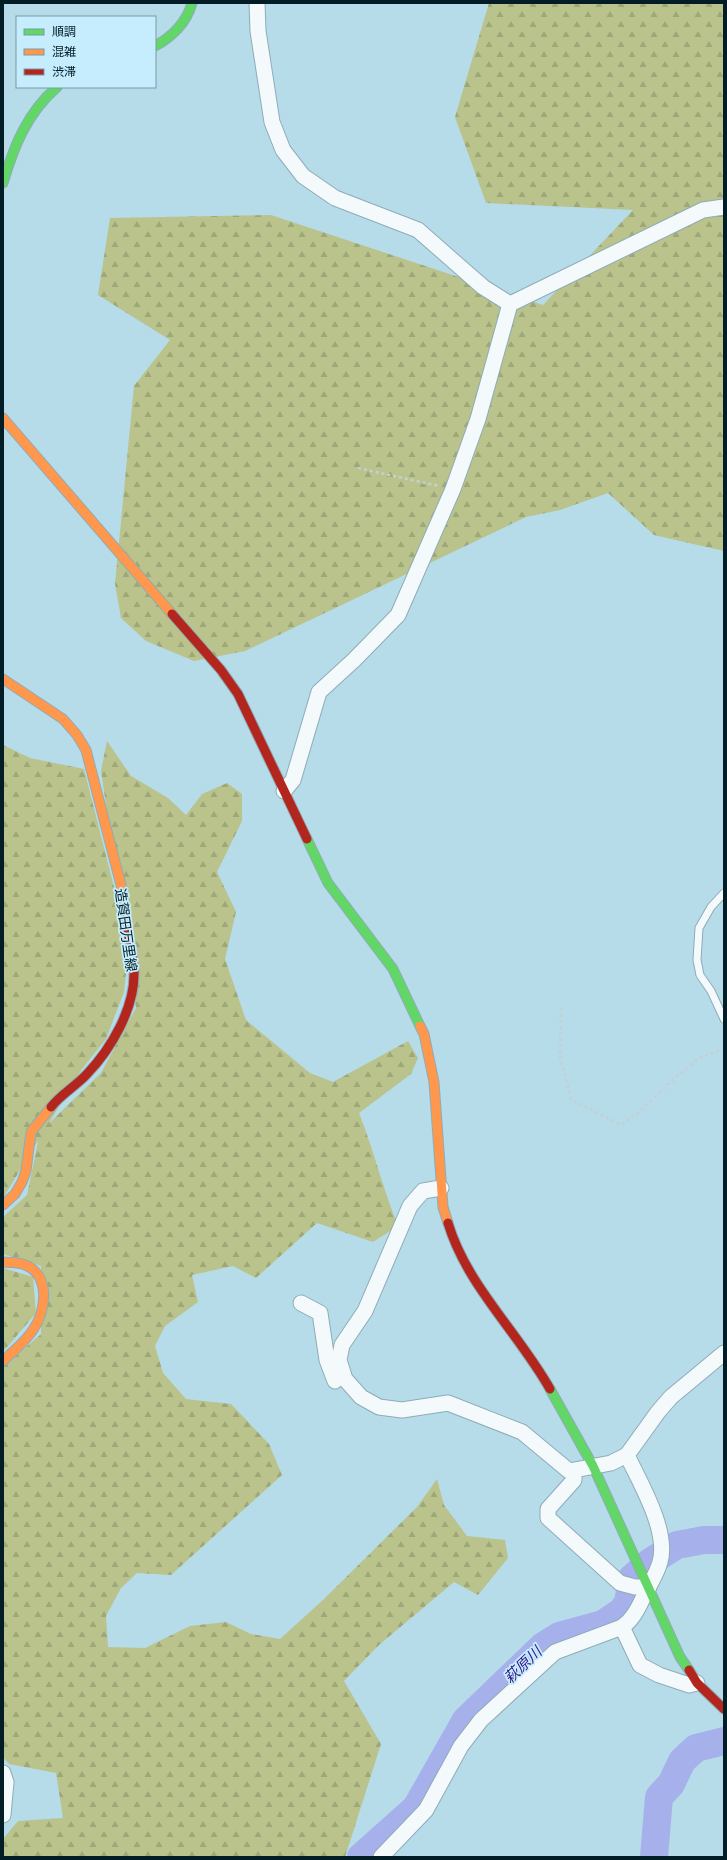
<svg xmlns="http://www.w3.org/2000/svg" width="727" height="1860" viewBox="0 0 727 1860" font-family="Quicksand,'Noto Sans JP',sans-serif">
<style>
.forest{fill:url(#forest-firs)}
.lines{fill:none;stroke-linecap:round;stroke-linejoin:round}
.river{stroke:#a6b1ec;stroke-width:28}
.lane-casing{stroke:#8eacb7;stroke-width:9}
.street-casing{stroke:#8eacb7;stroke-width:17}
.fast-casing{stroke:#8eacb7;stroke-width:11}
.slow-casing{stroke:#8eacb7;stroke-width:11}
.jam-casing{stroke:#8eacb7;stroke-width:11}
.path{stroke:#c4d0d4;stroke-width:2.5;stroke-dasharray:3 3;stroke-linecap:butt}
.lane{stroke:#f4fafc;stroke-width:7}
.street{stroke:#f4fafc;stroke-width:15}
.fast{stroke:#63d668;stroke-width:9}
.slow{stroke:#ff974d;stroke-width:9}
.jam{stroke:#b3261e;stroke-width:9}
.labels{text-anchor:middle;stroke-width:3.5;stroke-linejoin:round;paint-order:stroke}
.street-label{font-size:14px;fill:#021d26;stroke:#c6edfd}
.water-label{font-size:15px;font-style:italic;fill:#321388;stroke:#c6edfd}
</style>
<defs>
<pattern id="forest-firs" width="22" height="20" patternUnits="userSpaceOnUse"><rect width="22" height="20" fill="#b9c38b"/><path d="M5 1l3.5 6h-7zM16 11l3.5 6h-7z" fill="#9da778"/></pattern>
</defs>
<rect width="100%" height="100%" fill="#b6dbe9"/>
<g class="forest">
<path d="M489,3H724V551L654,535L608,493L560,510L526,517L245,651L194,661L146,641L121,618L115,584L134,386L170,340L98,295L110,218L271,215L543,305L633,210L486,203L455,117Z"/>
<path d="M107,741L131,776L168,798L186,815L202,794L227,783L242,794V821L217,872L236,912L225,959L246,1020L310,1073L333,1082L408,1041L418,1058L411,1074L359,1113C374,1151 383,1189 398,1226L373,1242L317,1223L256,1278L233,1266L192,1275L198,1302L165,1326L155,1346L163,1373L186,1399L231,1404L269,1444L282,1475L171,1575L137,1573L121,1588L106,1616L108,1647L145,1648L190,1626L226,1622L251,1634L280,1639L324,1599L417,1507L437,1479L444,1505L467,1536L505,1540L508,1558L478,1595L454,1582L379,1645L344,1681L381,1744L345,1857H3V1839L18,1821L63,1818L56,1773L9,1764L3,1757V1367L41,1334V1266L3,1254V1217L27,1195L40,1132L101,1073L136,1008L101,771Z"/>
<path d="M3,745L30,758L84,769L114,887L126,973L124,992L106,1039L82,1069L3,1198Z"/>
<path d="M3,1268L33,1277L36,1313L3,1352Z"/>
</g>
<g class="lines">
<g class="river">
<path d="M361,1857L416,1808L466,1720L543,1646L559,1636L603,1624L621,1612L628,1603L632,1578L650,1562L677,1545L704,1540H724"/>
<path d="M654,1857L659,1797L671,1784L682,1761L696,1748L724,1741"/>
</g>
<defs>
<path id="lane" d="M724,893L711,907L699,928L697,960L700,975L711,991L724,1019"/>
<g id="street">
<path d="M257,3L258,31L272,122L283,150L303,176L335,198L418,230L483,287L510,304"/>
<path d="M284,791L293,780L319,692L354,660L398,615L453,489L478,419L510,304L703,210L724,207"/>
<path d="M441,1188L423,1191L410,1206L365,1311L342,1345L339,1360L345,1379L361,1397L379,1407L402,1410L448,1403L522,1432L569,1471L611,1463L627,1455"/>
<path d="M301,1303L320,1313L327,1360L335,1381"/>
<path d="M574,1471V1480L548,1509V1518L620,1583L635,1587H649"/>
<path d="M622,1627L640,1665L659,1675L689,1685L697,1683"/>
<path d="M3,1773L6,1782L3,1815"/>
<path d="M381,1857L426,1810L461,1746L481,1720L555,1652L622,1627C634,1619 639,1606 646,1592C651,1582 657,1573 660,1562C669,1531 640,1483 627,1455L658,1412L671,1397L724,1353"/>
</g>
<g id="fast">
<path d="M155,46C172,37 187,22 192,3"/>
<path d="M3,183C14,146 27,113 57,87"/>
<path d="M307,839L328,883L393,969L420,1026"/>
<path d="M550,1389L593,1466L680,1657L689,1670"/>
</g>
<g id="slow">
<path d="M3,418L172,614"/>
<path d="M3,679L63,719L77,735L86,750L121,885L125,915"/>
<path d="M420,1026L424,1034L434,1082L443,1207L448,1223"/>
<path d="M3,1205L15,1194L22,1182L26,1171L31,1132L51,1107"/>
<path d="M3,1262C10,1263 18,1262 25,1265C51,1275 46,1311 33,1330C25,1342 13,1351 3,1361"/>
</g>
<g id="jam">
<path d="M172,614L221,670L238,694L307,839"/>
<path d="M51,1107C61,1094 76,1086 87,1074C111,1049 135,1008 134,972C133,954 128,933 125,915"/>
<path d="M448,1223C467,1286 518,1332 550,1389"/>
<path d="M689,1670L697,1683L724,1709"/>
</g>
</defs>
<use href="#lane" class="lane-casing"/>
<use href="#street" class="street-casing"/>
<use href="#fast" class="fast-casing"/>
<use href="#slow" class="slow-casing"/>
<use href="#jam" class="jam-casing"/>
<g class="path">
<path d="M358,468L439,486"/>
<path d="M561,1008L560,1056L571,1099L621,1125L639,1112L678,1075L701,1057L724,1049"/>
</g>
<use href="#lane" class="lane"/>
<use href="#street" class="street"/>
<use href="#fast" class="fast"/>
<use href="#slow" class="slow"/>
<use href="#jam" class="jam"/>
</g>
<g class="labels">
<g class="street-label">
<text transform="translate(126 930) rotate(82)" y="5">造賀田万里線</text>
</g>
<g class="water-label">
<text transform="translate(523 1665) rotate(-44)" y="5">萩原川</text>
</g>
</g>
<rect width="727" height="1860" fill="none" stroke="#021d26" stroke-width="8"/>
<rect x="16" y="16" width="140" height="72" fill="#c6edfd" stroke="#789aa7"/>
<rect x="24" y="29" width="20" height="6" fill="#63d668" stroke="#789aa7"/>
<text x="52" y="36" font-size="12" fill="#021d26">順調</text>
<rect x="24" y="49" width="20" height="6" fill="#ff974d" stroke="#789aa7"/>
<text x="52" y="56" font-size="12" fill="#021d26">混雑</text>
<rect x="24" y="69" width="20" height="6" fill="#b3261e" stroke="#789aa7"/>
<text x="52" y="76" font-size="12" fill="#021d26">渋滞</text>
</svg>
